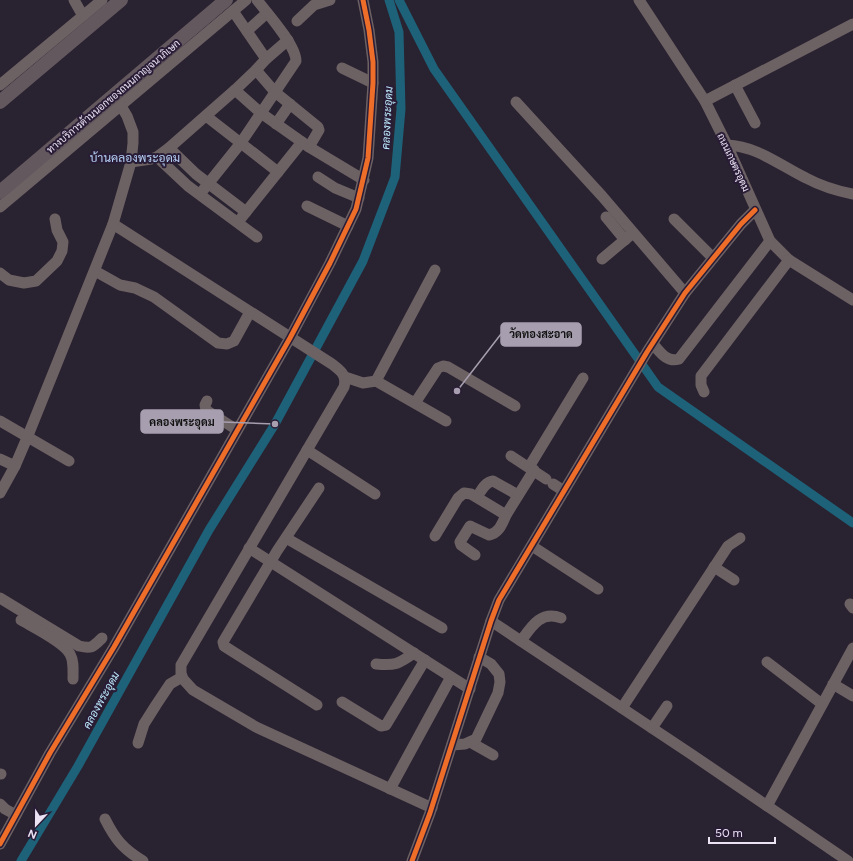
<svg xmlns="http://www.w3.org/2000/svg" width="853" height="861" viewBox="0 0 853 861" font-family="Figtree,Sarabun,sans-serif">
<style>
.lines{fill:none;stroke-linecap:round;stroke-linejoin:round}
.canal{stroke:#1e627a;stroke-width:9}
.minor{stroke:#6c6163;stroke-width:11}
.major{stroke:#64585f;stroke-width:14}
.cycleway-casing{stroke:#291c36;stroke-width:8}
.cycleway{stroke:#ee6e29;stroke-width:5}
.labels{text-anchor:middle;stroke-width:4;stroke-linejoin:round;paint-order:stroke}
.street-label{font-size:10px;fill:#ebe3f4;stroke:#291c36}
.water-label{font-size:11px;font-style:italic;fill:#bae7f9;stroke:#291c36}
.quarter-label{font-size:12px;fill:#b6d0f6;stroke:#291c36}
.leader{fill:none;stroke:#a79faf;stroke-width:1.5}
.callout-dot{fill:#a79faf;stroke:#291c36;stroke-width:1.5}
.callout{fill:#a79faf;stroke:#a79faf;stroke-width:1.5}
.callout-label{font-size:11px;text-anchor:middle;font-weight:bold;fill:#111}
</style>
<rect width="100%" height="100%" fill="#292230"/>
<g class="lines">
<g class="canal">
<path d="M399,0L434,69L658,387L853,523"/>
<path d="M21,861L78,766L209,530L275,424L363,261L395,177L401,109L399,32L389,0"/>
</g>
<g class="minor">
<path d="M74,0L83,16"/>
<path d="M639,0L705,101L727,145L770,241L789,260L853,300"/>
<path d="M233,11L266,59"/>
<path d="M297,21L314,5L330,0"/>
<path d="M247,31L267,13"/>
<path d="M342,68L373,83"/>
<path d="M256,70L275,92L318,127L319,130L309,147"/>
<path d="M0,85L102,0"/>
<path d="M735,85L755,123"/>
<path d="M235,90L261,113L296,61C296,45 267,13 257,0"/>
<path d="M705,101L853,24"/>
<path d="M516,102L602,196L685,293"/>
<path d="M206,116L278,172L238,222"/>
<path d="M276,124L290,104"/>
<path d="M727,145C757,146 781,166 806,178C821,186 837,191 853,194"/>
<path d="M169,148L196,174L246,212"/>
<path d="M157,157L188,186L257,237"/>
<path d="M131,162L151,159L157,157L169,148L235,90L256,70L266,59L288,40"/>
<path d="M278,172L302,142"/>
<path d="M318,177L335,188L359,198"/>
<path d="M200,194L240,144L261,113L309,147L364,180"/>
<path d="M307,206L348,226"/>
<path d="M0,207L246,0"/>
<path d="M606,217L625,240"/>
<path d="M674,219L713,258"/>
<path d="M113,224L332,364C341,371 347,375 344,387L181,665V673L183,679L193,690L256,727L432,808"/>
<path d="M602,259L633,233"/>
<path d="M95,271L120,285L135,288L154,297L218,343L227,344L234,341L250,312"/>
<path d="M0,273L9,280L24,283L36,281L57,261L62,251L63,242L57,230L55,219"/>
<path d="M653,344C660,352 667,363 679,359L770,241"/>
<path d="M345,377L363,383L376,381L435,270"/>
<path d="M376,381L446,421"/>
<path d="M704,392L701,385V376L789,260"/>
<path d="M207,401L205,405L206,410L237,430"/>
<path d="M415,403L438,368L443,366L448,367L515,406"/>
<path d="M0,421L69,461"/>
<path d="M307,450L375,494"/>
<path d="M511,456L546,479"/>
<path d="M0,459L15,466"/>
<path d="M529,467L583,378"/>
<path d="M553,484L564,491"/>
<path d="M0,493L15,466L27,438L113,224L131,162L133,143V132L127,116L121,106"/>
<path d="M477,497C481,491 485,482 493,481L518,495"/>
<path d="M435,536L458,498L464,493L471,494L506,515L534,470"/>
<path d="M286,538L442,628"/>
<path d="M532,546L598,589"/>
<path d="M249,548L470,689"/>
<path d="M475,555L461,545L460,542L470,526L472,527L489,535C499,533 502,524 506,515"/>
<path d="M714,567L734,580"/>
<path d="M0,598L79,646C92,649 93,647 102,638"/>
<path d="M850,604L853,608"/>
<path d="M21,620C33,627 64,642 70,654C74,661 73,670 73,679"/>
<path d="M491,621L691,754L848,861"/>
<path d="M521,641C531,627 541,610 561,618"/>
<path d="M767,662L822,704"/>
<path d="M376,664C396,666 398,664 414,653"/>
<path d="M833,684L853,696"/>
<path d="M342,702L381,726L386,725L425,660"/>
<path d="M317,705L224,646L223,642L277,551L319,488"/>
<path d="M622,708L728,546L740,538"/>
<path d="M652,728L667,706"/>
<path d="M470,742L493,755"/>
<path d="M138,743L144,724L156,705L170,684L182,677"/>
<path d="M452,745L465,744L476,739L498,693L500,682L499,674L491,664L479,657"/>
<path d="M0,774H1"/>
<path d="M390,789L451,677"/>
<path d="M0,804L5,809L16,815"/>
<path d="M767,806L853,648"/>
<path d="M105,819C115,839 123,849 143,861"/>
<path d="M0,844L50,753L114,647L290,338L330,263L356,209L368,158L373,83V62L369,30L363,0"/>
<path d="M412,861L430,813L491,621L499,600L647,352L685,293L741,224L755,210"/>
</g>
<g class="major">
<path d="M0,102L121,0"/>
<path d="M0,192L226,0"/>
</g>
<defs>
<g id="cycleway">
<path d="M0,844L50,753L114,647L290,338L330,263L356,209L368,158L373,83V62L369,30L363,0"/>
<path d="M412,861L430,813L491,621L499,600L647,352L685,293L741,224L755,210"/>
</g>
</defs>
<use href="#cycleway" class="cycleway-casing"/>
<use href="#cycleway" class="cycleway"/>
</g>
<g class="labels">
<g class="street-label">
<text transform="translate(113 96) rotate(-40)" y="4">ทางบริการด้านนอกของถนนกาญจนาภิเษก</text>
<text transform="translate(734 162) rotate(65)" y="4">ถนนเกษตรอุดม</text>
</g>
<g class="water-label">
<text transform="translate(387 118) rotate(-87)" y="4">คลองพระอุดม</text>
<text transform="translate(101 700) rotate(-61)" y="4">คลองพระอุดม</text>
</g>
<g class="quarter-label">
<text x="135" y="162">บ้านคลองพระอุดม</text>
</g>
</g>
<path class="leader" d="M457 391L501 334M275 424L223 422"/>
<g class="callout-dot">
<circle cx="457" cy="391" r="4"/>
<circle cx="275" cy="424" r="4"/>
</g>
<g class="callout">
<rect x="501" y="323" width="80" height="23" rx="4"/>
<rect x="141" y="410" width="82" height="23" rx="4"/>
</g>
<g class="callout-label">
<text x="541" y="338">วัดทองสะอาด</text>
<text x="182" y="426">คลองพระอุดม</text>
</g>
<g transform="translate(36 825) rotate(202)" stroke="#291c36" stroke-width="3" paint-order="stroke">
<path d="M0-3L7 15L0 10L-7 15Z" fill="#ebe3f4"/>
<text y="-6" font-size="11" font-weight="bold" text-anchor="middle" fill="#ebe3f4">N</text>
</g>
<path d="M709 837v6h66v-6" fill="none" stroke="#ebe3f4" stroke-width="2"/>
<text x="715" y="837" font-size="12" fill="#ebe3f4" stroke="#291c36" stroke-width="3" paint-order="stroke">50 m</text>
</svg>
